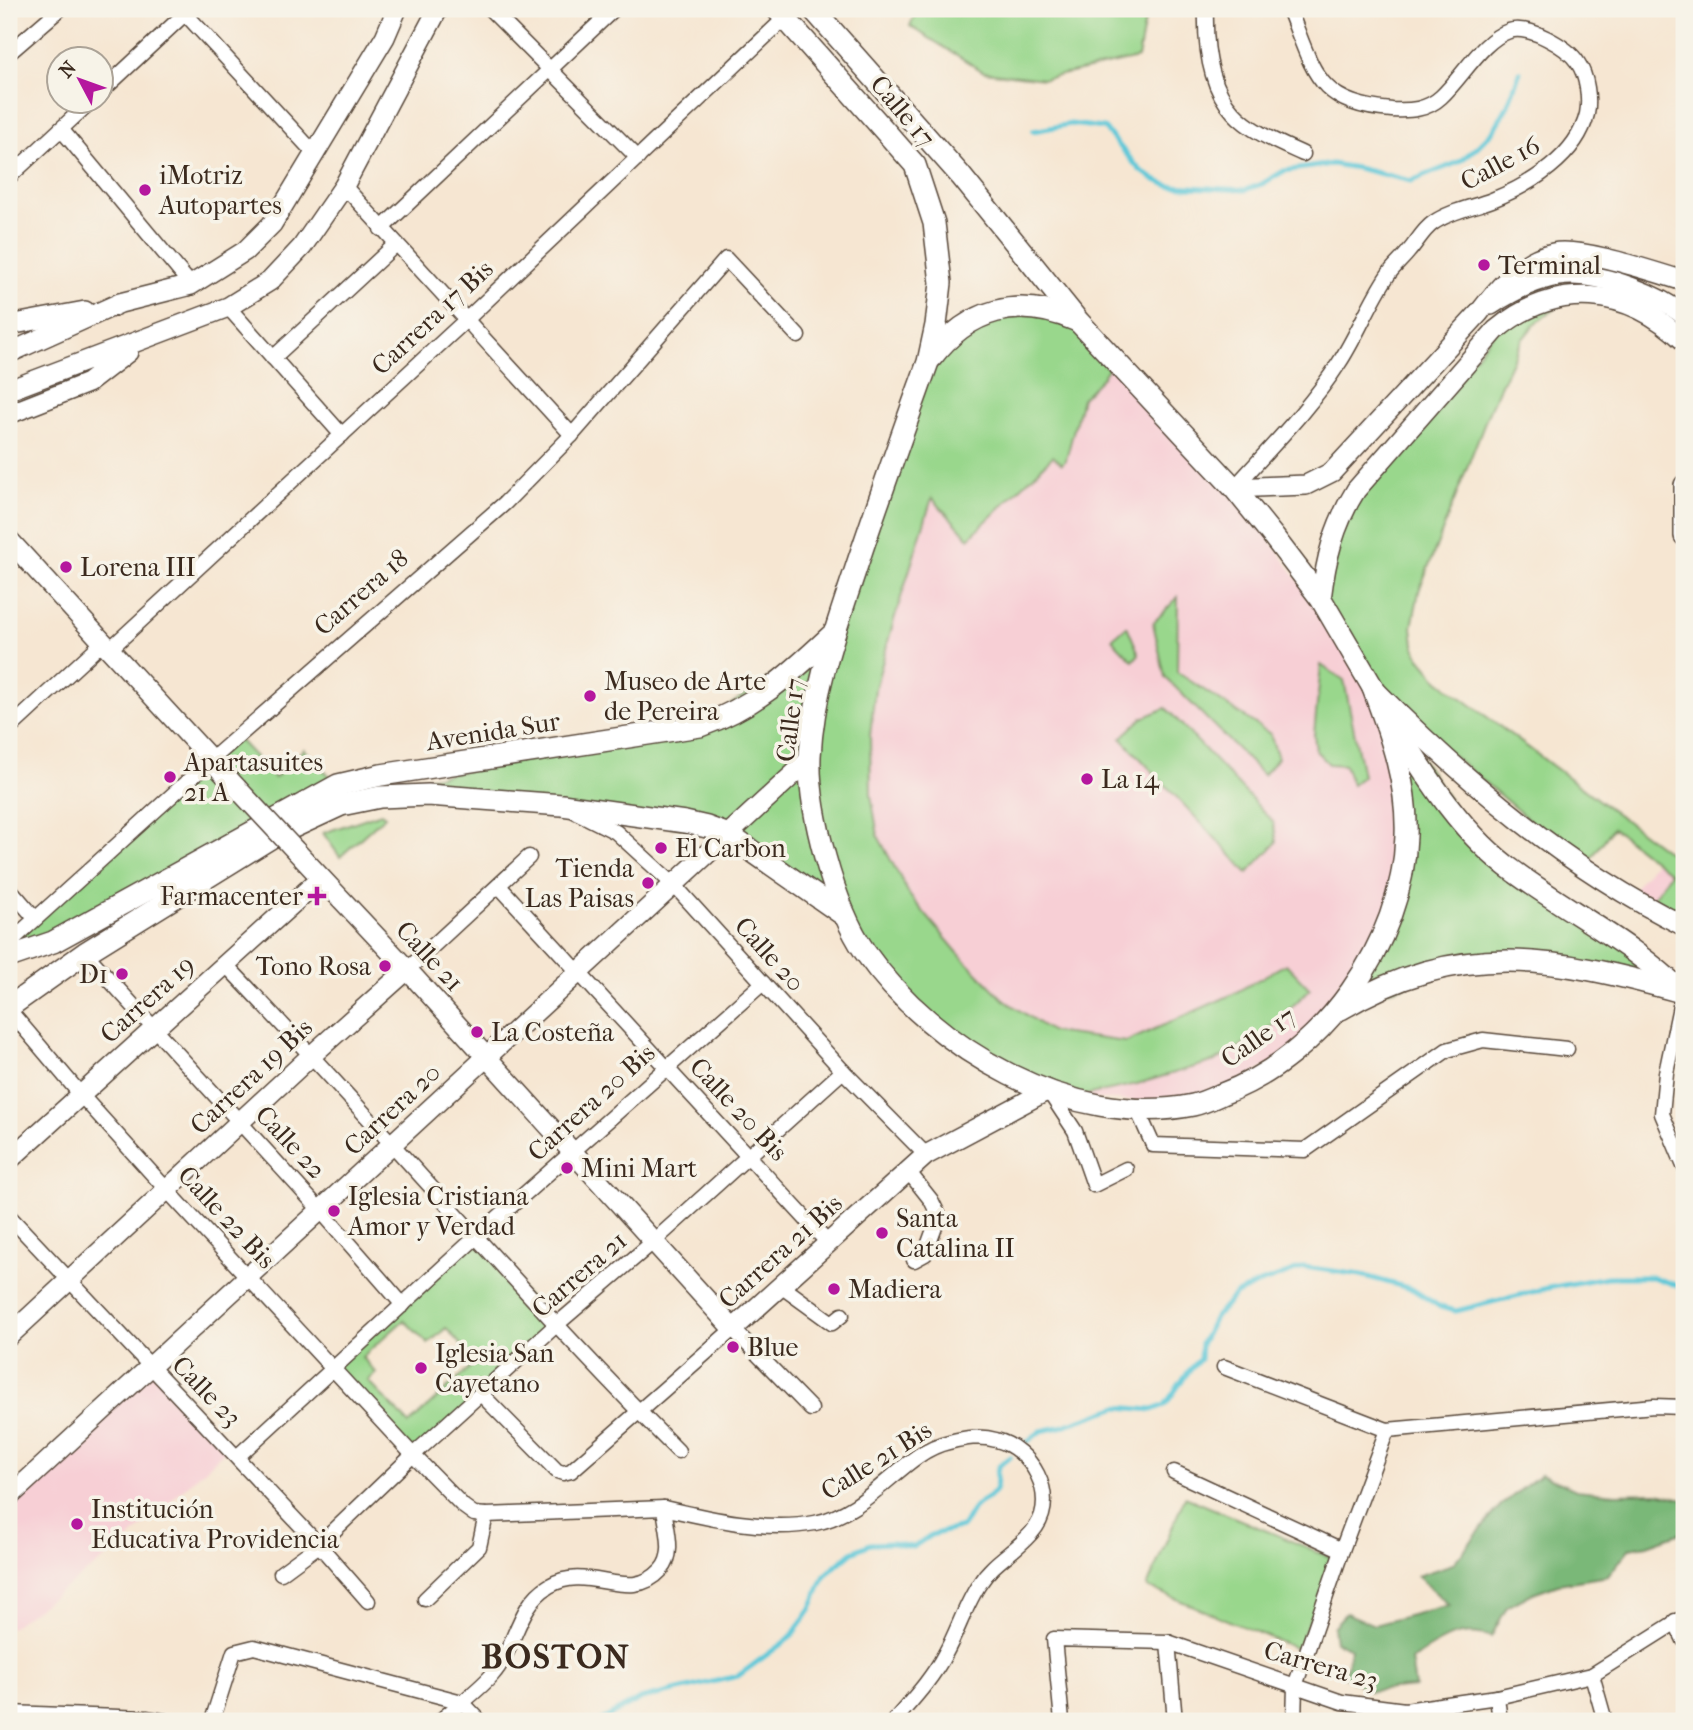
<svg xmlns="http://www.w3.org/2000/svg" width="1693" height="1730" viewBox="0 0 1693 1730" font-family="'IM FELL French Canon',serif">
<style>
.built{fill:#f7cfd5}
.green{fill:#99d78c;stroke:#6a8055;stroke-width:2;fill-rule:evenodd}
.forest{fill:#7ab878;stroke:#5a714b;stroke-width:2}
.lines{fill:none;stroke-linecap:round;stroke-linejoin:round}
.stream{stroke:#5ec8d8;stroke-width:5}
.street-casing{stroke:#574639;stroke-width:17}
.secondary-casing{stroke:#574639;stroke-width:22}
.primary-casing{stroke:#574639;stroke-width:24}
.street{stroke:#fff;stroke-width:14}
.secondary{stroke:#fff;stroke-width:19}
.primary{stroke:#fff;stroke-width:21}
.secondary-bridge-casing{stroke:#574639;stroke-width:22;stroke-linecap:butt}
.secondary-bridge{stroke:#fff;stroke-width:19}
.poi-dot{fill:#b5179e;stroke:#f7f3e8;stroke-width:2.5}
.labels{text-anchor:middle;stroke-width:7;stroke-linejoin:round;paint-order:stroke}
.street-label{font-size:26px;fill:#3b2a1e;stroke:#f7f3e8}
.poi-label{font-size:26px;fill:#3b2a1e;stroke:#f7f3e8;text-anchor:start}
.district-label{font-size:33px;font-weight:bold;letter-spacing:2px;fill:#3b2a1e;stroke:#f7f3e8}
</style>
<rect width="100%" height="100%" fill="#f7f3e8"/>
<filter id="ink" filterUnits="userSpaceOnUse"><feTurbulence type="fractalNoise" baseFrequency=".0143" numOctaves="2"/><feDisplacementMap in="SourceGraphic" scale="14" xChannelSelector="R" yChannelSelector="G"/><feConvolveMatrix kernelMatrix="1 2 1 2 8 2 1 2 1" color-interpolation-filters="sRGB"/></filter>
<filter id="wash" filterUnits="userSpaceOnUse"><feTurbulence type="fractalNoise" baseFrequency=".00686" numOctaves="4" result="noise"/><feDisplacementMap in="SourceGraphic" scale="28" xChannelSelector="R" yChannelSelector="G"/><feGaussianBlur stdDeviation="1.57" result="paint"/><feColorMatrix in="noise" values="0 0 0 0 0 0 0 0 0 0 0 0 0 0 0 0 0 1.4 0 .05"/><feComposite in="paint" operator="in"/></filter>
<g filter="url(#wash)">
<rect width="100%" height="100%" fill="#f6e6d2"/>
<g class="built">
<path d="M1053,310L1234,488L1373,688L1404,788L1386,931L1294,1052L1194,1104L1072,1098L820,842L946,339Z"/>
<path d="M1656,861L1671,873L1647,907L1628,896Z"/>
<path d="M150,1368L228,1448L117,1550L9,1629V1497Z"/>
</g>
<g class="green">
<path d="M917,9H1147L1138,58L1044,79L984,72L910,26Z"/>
<path d="M1561,303L1534,325L1522,340L1491,406L1419,591L1412,627L1414,644L1419,657L1439,681L1684,864V926L1647,907L1670,873L1613,828L1585,867L1376,691L1474,837L1683,992L1489,960L1355,1001L1401,884L1392,738L1321,599L1334,531L1496,330Z"/>
<path d="M1053,310L1115,358L1102,378L1082,398L1066,460L1062,464L1053,456L969,538L932,498L894,620L875,689L870,736L871,795L878,836L910,896L958,953L1004,1000L1052,1032L1126,1042L1231,995L1286,964L1310,989L1267,1031L1215,1061L1137,1084L1072,1098L934,1027L845,916L729,835L414,788L416,780L700,726L834,632L928,362L969,322Z"/>
<path d="M1178,597L1177,672L1270,734L1278,758L1263,775L1165,677L1153,623Z"/>
<path d="M1127,626L1139,654L1133,661L1112,639Z"/>
<path d="M1321,665L1344,680L1363,776L1352,785L1345,765L1329,764L1316,751L1314,734Z"/>
<path d="M1166,708L1273,822L1277,842L1248,873L1121,738L1142,718Z"/>
<path d="M237,738L275,778L304,749L338,785L53,942L9,943Z"/>
<path d="M381,813L385,816L340,857L323,833Z"/>
<path d="M475,1238L555,1326L413,1455L333,1368ZM404,1320L428,1344L446,1328L476,1362L409,1424L368,1381L376,1373L362,1357Z"/>
<path d="M1185,1497L1335,1559L1297,1649L1147,1587Z"/>
</g>
<path class="forest" d="M1541,1474L1576,1490L1616,1494L1658,1493L1684,1499V1532L1647,1545L1630,1548L1608,1576L1558,1584L1533,1593L1507,1607L1491,1637C1458,1625 1438,1643 1411,1660L1415,1687L1369,1691L1344,1676L1351,1649L1335,1642L1333,1627L1346,1613L1374,1625L1449,1605L1417,1576L1453,1564L1500,1506Z"/>
<g class="lines">
<g class="stream">
<path d="M1033,131L1071,124L1104,128L1140,170L1155,180L1170,186L1245,190L1262,184L1284,171L1332,164L1357,168L1411,181L1459,162L1476,148L1493,131L1507,107L1520,72"/>
<path d="M1028,1441L1041,1431L1060,1427L1118,1407L1152,1410L1165,1405L1188,1372L1200,1359L1201,1344L1215,1317L1235,1295L1255,1285L1304,1267L1361,1275L1412,1289L1440,1307L1456,1311L1548,1288L1607,1277H1653L1684,1288"/>
<path d="M600,1721L640,1699L738,1676L791,1637L811,1608L825,1575L852,1552L870,1544L892,1543L913,1547L931,1535L962,1527C967,1520 971,1509 978,1504C984,1499 992,1498 995,1490C1001,1473 989,1471 1010,1457"/>
</g>
</g>
</g>
<g filter="url(#ink)">
<g class="lines">
<defs>
<g id="street">
<path d="M181,9L316,155"/>
<path d="M490,9L638,158"/>
<path d="M1206,9C1205,42 1209,86 1233,112C1251,132 1279,143 1303,154"/>
<path d="M9,53L60,9"/>
<path d="M102,91L190,9"/>
<path d="M61,129L191,285"/>
<path d="M9,177L90,102"/>
<path d="M344,186L572,435"/>
<path d="M381,229L614,9"/>
<path d="M228,307L342,435"/>
<path d="M273,358L395,245"/>
<path d="M1234,488C1270,448 1310,408 1339,363C1358,334 1369,303 1388,275C1394,266 1403,259 1409,251C1417,242 1423,230 1433,223C1450,211 1474,207 1492,200C1530,185 1577,156 1587,114C1590,99 1587,76 1578,63C1567,46 1529,25 1509,31C1482,40 1462,78 1441,97C1427,110 1410,111 1392,110C1316,104 1314,71 1289,9"/>
<path d="M110,649L466,320L785,18"/>
<path d="M9,729L103,642"/>
<path d="M576,812L616,832L674,885L843,1071L926,1155"/>
<path d="M499,886L828,1243"/>
<path d="M9,888L35,918"/>
<path d="M9,943L211,760L505,503L572,435L726,259L798,336"/>
<path d="M85,953L321,1211L403,1305"/>
<path d="M225,964C379,1124 521,1294 678,1451"/>
<path d="M407,970L529,857"/>
<path d="M1683,992L1666,1073L1662,1114L1684,1166"/>
<path d="M9,1010L81,1095L166,1189L413,1455L463,1506L474,1514L486,1515L664,1508"/>
<path d="M1048,1090L1075,1131L1094,1185L1126,1169"/>
<path d="M1137,1109L1153,1145L1305,1150L1447,1050L1483,1040L1567,1049"/>
<path d="M908,1171L931,1200L939,1216L925,1254L914,1260"/>
<path d="M9,1216L319,1545L368,1601"/>
<path d="M781,1286L832,1323L842,1315"/>
<path d="M1224,1367L1387,1430L1654,1406L1684,1407"/>
<path d="M481,1394L557,1471L563,1473L571,1471L733,1329L811,1409"/>
<path d="M237,1457L475,1238L763,983"/>
<path d="M1174,1472L1342,1550"/>
<path d="M281,1573L319,1545L413,1455L555,1326L653,1242L843,1071"/>
<path d="M425,1599L479,1547L486,1515"/>
<path d="M1675,1621L1684,1640"/>
<path d="M1168,1642L1175,1721"/>
<path d="M1592,1675L1605,1721"/>
<path d="M1497,1697L1500,1721"/>
<path d="M462,1702L480,1721"/>
<path d="M9,1713L146,1718L165,1721"/>
<path d="M212,1721L234,1652L254,1647L462,1702"/>
<path d="M440,1721C457,1706 477,1692 492,1675C516,1648 517,1605 549,1586C589,1562 629,1605 661,1570C676,1554 666,1528 664,1508C711,1519 767,1532 815,1523C872,1512 902,1452 949,1442C965,1438 980,1435 996,1440C1031,1448 1058,1495 1036,1527C1021,1549 994,1560 980,1583C965,1605 958,1631 945,1654C932,1679 912,1700 894,1721"/>
<path d="M1062,1721L1054,1639L1168,1642L1342,1702L1405,1710L1497,1697L1592,1675L1684,1617"/>
<path d="M1294,1721L1295,1686L1342,1550L1387,1430"/>
</g>
<g id="secondary">
<path d="M1491,305C1514,290 1545,275 1572,275C1608,275 1656,294 1684,315"/>
<path d="M9,325L85,311"/>
<path d="M9,353L120,303L191,285L245,251L272,224L385,37L397,9"/>
<path d="M9,390L228,307L270,281L302,247L344,186L438,9"/>
<path d="M9,414L88,383L128,352"/>
<path d="M1684,485V536"/>
<path d="M1234,488L1306,485L1332,472L1479,313C1498,288 1520,260 1553,253C1581,247 1654,272 1684,281"/>
<path d="M9,540L237,788"/>
<path d="M1321,599C1326,558 1334,525 1356,490L1496,330C1556,280 1628,287 1684,341"/>
<path d="M1374,689C1465,781 1567,868 1684,926"/>
<path d="M295,850L403,965L733,1329L926,1155L1048,1090"/>
<path d="M9,1160L321,878"/>
<path d="M9,1336L312,1055L407,970"/>
<path d="M9,1497L810,759"/>
</g>
<g id="primary">
<path d="M777,9L915,165L934,223L941,283L936,325L928,362C903,432 878,501 855,571C835,631 813,692 810,756C808,810 834,907 865,952C933,1049 1072,1130 1193,1105C1203,1103 1213,1098 1222,1094C1323,1057 1403,943 1406,836C1408,784 1391,736 1373,688"/>
<path d="M813,9L961,176L1079,322L1234,488L1273,536L1321,599L1379,698"/>
<path d="M931,358C970,308 1018,296 1075,320"/>
<path d="M1395,726C1428,779 1464,837 1516,873C1572,914 1634,944 1684,994"/>
<path d="M9,957L53,942L338,785L381,775L700,726C757,706 791,673 834,633"/>
<path d="M9,1007L85,953L272,837L341,805L380,797L428,795L562,805L685,822L707,827L729,835L845,916"/>
<path d="M1341,1009C1458,939 1554,957 1678,991"/>
</g>
</defs>
<use href="#street" class="street-casing"/>
<use href="#secondary" class="secondary-casing"/>
<use href="#primary" class="primary-casing"/>
<use href="#street" class="street"/>
<use href="#secondary" class="secondary"/>
<use href="#primary" class="primary"/>
<defs>
<path id="secondary-bridge" d="M237,788L295,850"/>
</defs>
<use href="#secondary-bridge" class="secondary-bridge-casing"/>
<use href="#secondary-bridge" class="secondary-bridge"/>
</g>
</g>
<g class="poi-dot">
<circle cx="145" cy="190" r="7"/>
<circle cx="1484" cy="265" r="7"/>
<circle cx="66" cy="567" r="7"/>
<circle cx="590" cy="696" r="7"/>
<circle cx="170" cy="777" r="7"/>
<circle cx="1087" cy="779" r="7"/>
<circle cx="661" cy="848" r="7"/>
<circle cx="648" cy="883" r="7"/>
<path d="M313.5 885.5h7v7h7v7h-7v7h-7v-7h-7v-7h7z"/>
<circle cx="385" cy="966" r="7"/>
<circle cx="122" cy="974" r="7"/>
<circle cx="477" cy="1032" r="7"/>
<circle cx="567" cy="1168" r="7"/>
<circle cx="334" cy="1211" r="7"/>
<circle cx="882" cy="1233" r="7"/>
<circle cx="834" cy="1289" r="7"/>
<circle cx="733" cy="1347" r="7"/>
<circle cx="421" cy="1368" r="7"/>
<circle cx="77" cy="1524" r="7"/>
</g>
<g class="labels">
<g class="street-label">
<text transform="translate(903 111) rotate(50)" y="9">Calle 17</text>
<text transform="translate(1500 163) rotate(-28)" y="9">Calle 16</text>
<text transform="translate(432 317) rotate(-43)" y="9">Carrera 17 Bis</text>
<text transform="translate(361 592) rotate(-41)" y="9">Carrera 18</text>
<text transform="translate(790 720) rotate(-83)" y="9">Calle 17</text>
<text transform="translate(493 731) rotate(-9)" y="9">Avenida Sur</text>
<text transform="translate(770 954) rotate(48)" y="9">Calle 20</text>
<text transform="translate(430 956) rotate(47)" y="9">Calle 21</text>
<text transform="translate(147 999) rotate(-42)" y="9">Carrera 19</text>
<text transform="translate(1258 1037) rotate(-35)" y="9">Calle 17</text>
<text transform="translate(251 1076) rotate(-43)" y="9">Carrera 19 Bis</text>
<text transform="translate(591 1102) rotate(-42)" y="9">Carrera 20 Bis</text>
<text transform="translate(392 1109) rotate(-43)" y="9">Carrera 20</text>
<text transform="translate(739 1109) rotate(47)" y="9">Calle 20 Bis</text>
<text transform="translate(291 1142) rotate(47)" y="9">Calle 22</text>
<text transform="translate(227 1217) rotate(47)" y="9">Calle 22 Bis</text>
<text transform="translate(780 1251) rotate(-42)" y="9">Carrera 21 Bis</text>
<text transform="translate(579 1274) rotate(-41)" y="9">Carrera 21</text>
<text transform="translate(207 1391) rotate(46)" y="9">Calle 23</text>
<text transform="translate(876 1460) rotate(-32)" y="9">Calle 21 Bis</text>
<text transform="translate(1321 1665) rotate(16)" y="9">Carrera 23</text>
</g>
<g class="poi-label">
<text x="159" y="184">iMotriz<tspan x="159" dy="30">Autopartes</tspan></text>
<text x="1498" y="274">Terminal</text>
<text x="80" y="576">Lorena III</text>
<text x="604" y="690">Museo de Arte<tspan x="604" dy="30">de Pereira</tspan></text>
<text x="184" y="771">Apartasuites<tspan x="184" dy="30">21 A</tspan></text>
<text x="1101" y="788">La 14</text>
<text x="675" y="857">El Carbon</text>
<text x="634" y="877" text-anchor="end">Tienda<tspan x="634" dy="30">Las Paisas</tspan></text>
<text x="303" y="905" text-anchor="end">Farmacenter</text>
<text x="371" y="975" text-anchor="end">Tono Rosa</text>
<text x="108" y="983" text-anchor="end">D1</text>
<text x="491" y="1041">La Costeña</text>
<text x="581" y="1177">Mini Mart</text>
<text x="348" y="1205">Iglesia Cristiana<tspan x="348" dy="30">Amor y Verdad</tspan></text>
<text x="896" y="1227">Santa<tspan x="896" dy="30">Catalina II</tspan></text>
<text x="848" y="1298">Madiera</text>
<text x="747" y="1356">Blue</text>
<text x="435" y="1362">Iglesia San<tspan x="435" dy="30">Cayetano</tspan></text>
<text x="91" y="1518">Institución<tspan x="91" dy="30">Educativa Providencia</tspan></text>
</g>
<g class="district-label">
<text x="556" y="1668">BOSTON</text>
</g>
</g>
<rect width="1693" height="1730" fill="none" stroke="#f7f3e8" stroke-width="35"/>
<g transform="translate(80 80) rotate(311)"><circle r="33" fill="#f7f3e8" stroke="#aca397" stroke-width="2"/>
<path d="M0-5L12 26L0 18L-12 26Z" fill="#b5179e"/>
<text y="-10" font-size="19" font-weight="bold" text-anchor="middle" fill="#3b2a1e">N</text>
</g>
</svg>
